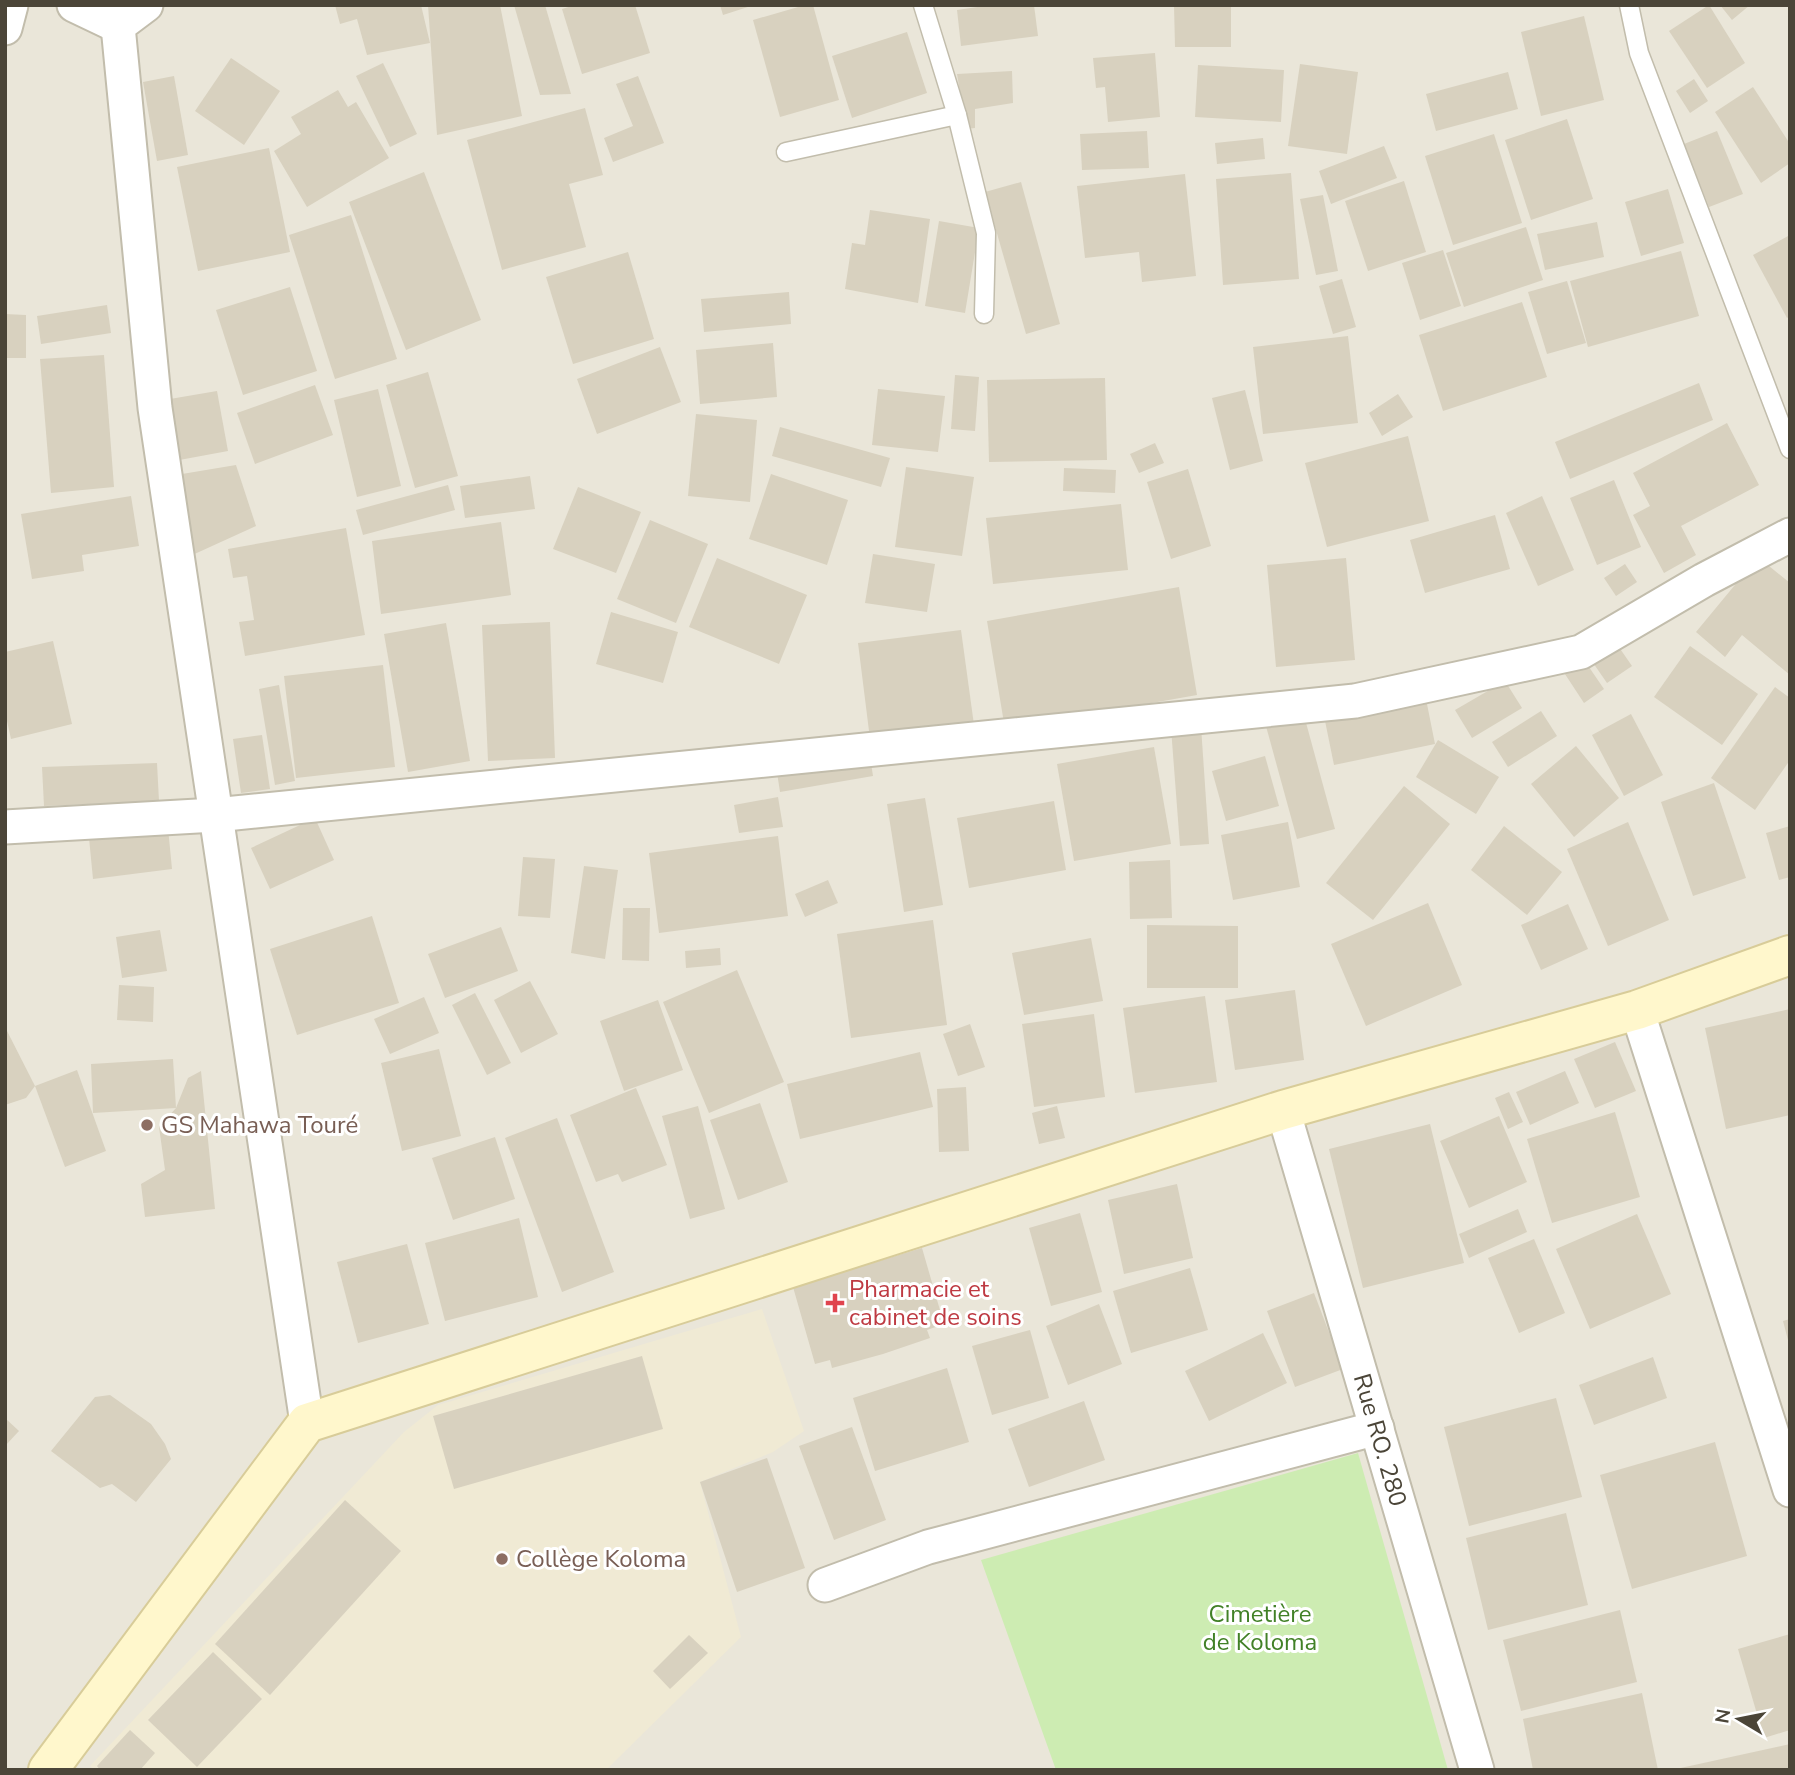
<svg xmlns="http://www.w3.org/2000/svg" width="1795" height="1775" viewBox="0 0 1795 1775" font-family="'Nunito Sans',sans-serif">
<style>
.residential{fill:#eae6d9}
.education{fill:#f0ead4}
.green{fill:#cdecb2}
.building{fill:#d8d1bf}
.lines{fill:none;stroke-linecap:round;stroke-linejoin:round}
.lane-casing{stroke:#c2bdac;stroke-width:21}
.street-casing{stroke:#c2bdac;stroke-width:37}
.secondary-casing{stroke:#d8cc99;stroke-width:42}
.lane{stroke:#fff;stroke-width:18}
.street{stroke:#fff;stroke-width:33}
.secondary{stroke:#fff7cc;stroke-width:38}
.education-dot{fill:#8d6e63;stroke:#fff;stroke-width:2.5}
.health-dot{fill:#e0444e;stroke:#fff;stroke-width:2.5}
.labels{text-anchor:middle;stroke-width:6;stroke-linejoin:round;paint-order:stroke}
.education-label{font-size:24px;fill:#785e54;stroke:#fff;text-anchor:start}
.health-label{font-size:24px;fill:#be3a42;stroke:#fff;text-anchor:start}
.street-label{font-size:24px;fill:#4b4538;stroke:#fff}
.park-label{font-size:24px;fill:#428127;stroke:#fff}
</style>
<rect width="100%" height="100%" fill="#f6f4eb"/>
<rect class="residential" x="5" y="5" width="1785" height="1765"/>
<path class="education" d="M762,1309L804,1431L773,1452L700,1482L741,1637L606,1770H94L90,1766L404,1432L438,1405Z"/>
<path class="green" d="M1358,1453L1448,1770H1056L981,1560Z"/>
<g class="building">
<path d="M335,5H421L430,43L367,55L357,19L340,24Z"/>
<path d="M428,5H500L522,116L437,135Z"/>
<path d="M514,5H545L571,94L540,95Z"/>
<path d="M575,5H635L650,53L582,74L562,9Z"/>
<path d="M720,5H751V6L723,15Z"/>
<path d="M805,5H813L839,100L780,117L753,20Z"/>
<path d="M991,5H1034L1038,36L961,46L957,10Z"/>
<path d="M1174,5H1231V47H1175Z"/>
<path d="M1709,5L1745,63L1707,88L1669,31Z"/>
<path d="M1720,5H1750L1732,20Z"/>
<path d="M1584,16L1604,100L1541,116L1521,32Z"/>
<path d="M907,32L927,93L852,118L832,56Z"/>
<path d="M1155,53L1160,117L1108,122L1105,87L1096,88L1093,58Z"/>
<path d="M231,58L280,91L244,145L195,111Z"/>
<path d="M383,63L417,134L390,147L356,76Z"/>
<path d="M1300,64L1358,72L1347,154L1288,146Z"/>
<path d="M1198,65L1284,70L1281,122L1195,117Z"/>
<path d="M1012,71L1013,103L975,109V128L966,129L957,74Z"/>
<path d="M1508,72L1518,109L1436,131L1426,94Z"/>
<path d="M174,76L188,155L157,161L143,82Z"/>
<path d="M638,76L664,143L613,162L604,138L633,126L616,84Z"/>
<path d="M1694,79L1708,101L1690,113L1676,91Z"/>
<path d="M1753,87L1790,144V163L1761,183L1715,112Z"/>
<path d="M338,90L348,107L356,102L389,158L307,207L274,151L301,134L291,117Z"/>
<path d="M585,108L603,175L569,184L586,247L502,270L467,140Z"/>
<path d="M1567,119L1593,199L1531,220L1505,140Z"/>
<path d="M1147,131L1149,168L1082,170L1080,134Z"/>
<path d="M1717,131L1743,194L1709,207L1684,144Z"/>
<path d="M1494,134L1522,223L1453,245L1425,156Z"/>
<path d="M1263,138L1265,159L1217,164L1215,143Z"/>
<path d="M1384,146L1397,178L1331,204L1319,171Z"/>
<path d="M269,148L290,252L198,271L177,167Z"/>
<path d="M424,172L481,320L406,350L349,202Z"/>
<path d="M1291,173L1299,279L1223,285L1216,179Z"/>
<path d="M1185,174L1196,276L1142,282L1139,252L1085,258L1077,186Z"/>
<path d="M1404,181L1426,252L1368,271L1345,201Z"/>
<path d="M1021,182L1060,324L1026,334L985,192Z"/>
<path d="M1668,189L1684,243L1641,256L1625,202Z"/>
<path d="M1323,195L1338,271L1316,275L1300,199Z"/>
<path d="M870,210L930,219L918,303L845,289L852,243L865,245Z"/>
<path d="M351,215L397,359L335,379L289,235Z"/>
<path d="M939,221L979,228L965,313L925,306Z"/>
<path d="M1597,222L1604,257L1545,270L1537,234Z"/>
<path d="M1526,227L1543,280L1464,307L1446,253Z"/>
<path d="M1790,235V316L1787,318L1753,255Z"/>
<path d="M1443,250L1461,306L1420,320L1402,263Z"/>
<path d="M1681,251L1699,316L1588,347L1570,281Z"/>
<path d="M628,252L654,339L573,364L546,277Z"/>
<path d="M1342,279L1356,327L1333,334L1319,286Z"/>
<path d="M1567,281L1586,343L1547,354L1528,292Z"/>
<path d="M290,287L317,371L243,395L216,310Z"/>
<path d="M789,292L791,324L704,332L701,299Z"/>
<path d="M1522,302L1547,377L1443,411L1419,335Z"/>
<path d="M107,305L111,333L41,344L37,316Z"/>
<path d="M5,314L26,315V358H5Z"/>
<path d="M1348,336L1358,423L1263,434L1253,347Z"/>
<path d="M773,343L777,397L700,404L696,350Z"/>
<path d="M660,347L681,402L597,434L577,379Z"/>
<path d="M104,355L114,487L51,493L40,359Z"/>
<path d="M428,372L458,476L415,488L386,385Z"/>
<path d="M955,375L979,377L975,431L951,429Z"/>
<path d="M1105,378L1107,460L989,462L987,380Z"/>
<path d="M1699,383L1713,420L1570,479L1555,442Z"/>
<path d="M315,385L333,435L255,464L237,413Z"/>
<path d="M378,389L401,486L357,497L334,400Z"/>
<path d="M878,389L945,396L938,452L872,445Z"/>
<path d="M1245,390L1263,461L1230,470L1212,398Z"/>
<path d="M217,391L228,451L174,461L164,400Z"/>
<path d="M1398,394L1413,417L1382,436L1369,413Z"/>
<path d="M696,414L757,420L750,502L688,496Z"/>
<path d="M1727,423L1759,485L1681,526L1696,555L1664,573L1633,515L1650,506L1633,473Z"/>
<path d="M780,427L890,458L881,487L772,456Z"/>
<path d="M1408,436L1429,521L1327,547L1305,463Z"/>
<path d="M1155,443L1164,463L1139,473L1130,454Z"/>
<path d="M236,465L256,526L188,557L176,475Z"/>
<path d="M906,467L974,477L962,556L895,547Z"/>
<path d="M1064,468L1116,470L1115,493L1063,491Z"/>
<path d="M1188,469L1211,546L1171,559L1147,482Z"/>
<path d="M771,474L848,500L827,565L749,539Z"/>
<path d="M530,476L535,509L465,518L460,486Z"/>
<path d="M1614,480L1641,547L1597,565L1570,498Z"/>
<path d="M448,485L455,510L363,535L356,510Z"/>
<path d="M578,487L641,512L616,573L553,549Z"/>
<path d="M131,496L139,546L82,555L84,571L32,579L21,514Z"/>
<path d="M1542,496L1574,570L1538,586L1506,513Z"/>
<path d="M1121,504L1128,570L993,584L986,518Z"/>
<path d="M1495,515L1510,569L1425,593L1410,540Z"/>
<path d="M650,520L708,544L676,623L617,599Z"/>
<path d="M501,522L511,595L381,614L372,541Z"/>
<path d="M346,528L365,635L245,656L239,622L254,620L247,576L233,578L228,549Z"/>
<path d="M873,554L935,564L927,612L865,603Z"/>
<path d="M1758,557L1790,583V675L1742,635L1725,657L1696,632Z"/>
<path d="M717,558L807,595L779,664L689,627Z"/>
<path d="M1346,558L1355,660L1276,667L1267,565Z"/>
<path d="M1625,564L1637,582L1616,596L1604,578Z"/>
<path d="M1179,587L1197,695L1005,729L987,621Z"/>
<path d="M611,612L678,632L663,683L596,664Z"/>
<path d="M550,622L555,758L488,761L482,625Z"/>
<path d="M446,623L470,761L408,772L384,634Z"/>
<path d="M961,630L974,725L870,739L858,643Z"/>
<path d="M1614,640L1632,666L1607,683L1589,657Z"/>
<path d="M53,641L72,724L11,739L5,712V652Z"/>
<path d="M1690,646L1758,694L1722,745L1654,697Z"/>
<path d="M1580,654L1604,689L1584,703L1561,668Z"/>
<path d="M383,665L395,767L296,778L284,676Z"/>
<path d="M1505,681L1522,708L1472,738L1455,710Z"/>
<path d="M279,685L295,781L275,785L259,689Z"/>
<path d="M1775,687L1790,698V760L1755,810L1711,778Z"/>
<path d="M1424,689L1435,744L1334,765L1323,711Z"/>
<path d="M1302,708L1335,829L1297,839L1264,719Z"/>
<path d="M1541,711L1557,736L1508,767L1492,742Z"/>
<path d="M1631,714L1663,775L1624,796L1592,735Z"/>
<path d="M1201,726L1209,844L1180,846L1171,728Z"/>
<path d="M262,735L270,789L241,793L233,739Z"/>
<path d="M1438,740L1499,777L1476,814L1416,777Z"/>
<path d="M1576,746L1619,798L1574,837L1531,784Z"/>
<path d="M1154,747L1171,844L1074,861L1057,764Z"/>
<path d="M869,750L873,776L780,792L776,766Z"/>
<path d="M1265,756L1279,806L1226,821L1212,771Z"/>
<path d="M157,763L159,801L44,806L42,767Z"/>
<path d="M1714,783L1746,878L1693,896L1661,802Z"/>
<path d="M1404,786L1450,824L1373,920L1326,883Z"/>
<path d="M778,797L783,827L739,833L734,805Z"/>
<path d="M925,798L943,905L904,912L887,804Z"/>
<path d="M1054,801L1066,870L969,888L957,818Z"/>
<path d="M315,818L334,860L270,889L251,848Z"/>
<path d="M1288,822L1300,887L1233,900L1221,835Z"/>
<path d="M1628,822L1669,920L1608,946L1567,849Z"/>
<path d="M1504,826L1562,872L1527,915L1471,870Z"/>
<path d="M1790,826V877L1779,880L1766,833Z"/>
<path d="M168,828L172,869L93,879L89,838Z"/>
<path d="M778,836L788,916L659,933L649,853Z"/>
<path d="M523,857L555,859L550,918L518,916Z"/>
<path d="M1170,860L1172,918L1130,919L1129,862Z"/>
<path d="M584,866L618,870L605,959L571,953Z"/>
<path d="M828,880L838,903L805,917L795,894Z"/>
<path d="M1428,903L1462,985L1366,1026L1331,944Z"/>
<path d="M1568,904L1588,949L1541,970L1521,925Z"/>
<path d="M623,908H650L649,961L622,960Z"/>
<path d="M372,916L399,1003L297,1035L270,949Z"/>
<path d="M933,920L947,1025L851,1038L837,934Z"/>
<path d="M1147,925L1238,926V988H1147Z"/>
<path d="M501,927L518,971L445,998L428,954Z"/>
<path d="M160,930L167,971L122,978L116,937Z"/>
<path d="M1091,938L1103,1001L1024,1015L1012,953Z"/>
<path d="M720,948L721,965L686,968L685,951Z"/>
<path d="M737,970L784,1082L709,1113L663,1002Z"/>
<path d="M530,981L558,1034L521,1053L494,1000Z"/>
<path d="M119,985L154,987L153,1022L117,1020Z"/>
<path d="M1295,990L1304,1060L1235,1070L1225,1000Z"/>
<path d="M475,993L511,1063L487,1075L452,1005Z"/>
<path d="M1205,996L1217,1082L1135,1093L1123,1008Z"/>
<path d="M424,997L439,1033L390,1054L374,1019Z"/>
<path d="M658,1000L683,1070L624,1091L600,1021Z"/>
<path d="M1790,1009V1115L1726,1129L1705,1028Z"/>
<path d="M1094,1014L1105,1097L1034,1107L1022,1024Z"/>
<path d="M970,1024L985,1067L958,1076L943,1034Z"/>
<path d="M5,1027L35,1086L26,1098L5,1105Z"/>
<path d="M1615,1042L1636,1091L1595,1108L1574,1059Z"/>
<path d="M439,1049L461,1136L402,1151L381,1063Z"/>
<path d="M920,1052L933,1107L800,1139L787,1084Z"/>
<path d="M173,1059L176,1108L188,1078L201,1071L215,1209L145,1217L141,1184L165,1170L159,1127L176,1108L93,1113L91,1064Z"/>
<path d="M77,1070L106,1151L65,1167L35,1086Z"/>
<path d="M1565,1071L1579,1103L1530,1125L1516,1092Z"/>
<path d="M966,1087L969,1151L939,1152L937,1089Z"/>
<path d="M636,1088L667,1165L622,1182L618,1174L596,1182L570,1115Z"/>
<path d="M1509,1092L1523,1122L1508,1129L1495,1098Z"/>
<path d="M760,1103L788,1182L738,1200L710,1120Z"/>
<path d="M698,1106L725,1209L690,1219L662,1116Z"/>
<path d="M1057,1106L1065,1138L1039,1144L1032,1113Z"/>
<path d="M1615,1112L1640,1197L1552,1223L1527,1139Z"/>
<path d="M1499,1116L1527,1182L1469,1208L1440,1141Z"/>
<path d="M557,1118L614,1272L562,1292L505,1138Z"/>
<path d="M1430,1124L1464,1263L1363,1288L1329,1149Z"/>
<path d="M495,1137L515,1199L453,1220L432,1158Z"/>
<path d="M1177,1184L1193,1258L1124,1274L1108,1200Z"/>
<path d="M1518,1209L1527,1232L1469,1258L1459,1234Z"/>
<path d="M1080,1213L1102,1292L1051,1306L1029,1228Z"/>
<path d="M1637,1214L1671,1294L1590,1329L1556,1249Z"/>
<path d="M519,1218L538,1297L445,1321L425,1243Z"/>
<path d="M1534,1239L1565,1313L1519,1333L1488,1258Z"/>
<path d="M407,1244L429,1324L358,1343L337,1262Z"/>
<path d="M922,1248L944,1324L927,1330L930,1338L883,1354L832,1368L830,1360L815,1364L793,1287Z"/>
<path d="M1190,1268L1208,1330L1131,1353L1113,1291Z"/>
<path d="M1314,1293L1343,1369L1295,1387L1267,1311Z"/>
<path d="M1099,1304L1122,1364L1068,1385L1046,1326Z"/>
<path d="M1790,1319V1344H1789L1783,1321Z"/>
<path d="M1030,1330L1049,1398L992,1415L972,1346Z"/>
<path d="M1263,1333L1287,1383L1209,1421L1185,1371Z"/>
<path d="M642,1356L663,1429L454,1489L433,1416Z"/>
<path d="M1653,1357L1667,1398L1594,1425L1579,1385Z"/>
<path d="M947,1368L969,1442L875,1471L853,1398Z"/>
<path d="M110,1395L151,1424L165,1444L171,1459L136,1502L112,1484L100,1488L51,1451L95,1397Z"/>
<path d="M1556,1398L1582,1497L1469,1526L1444,1427Z"/>
<path d="M1084,1401L1105,1460L1029,1487L1008,1429Z"/>
<path d="M5,1418L19,1431L5,1446Z"/>
<path d="M852,1427L886,1520L834,1540L799,1446Z"/>
<path d="M1715,1442L1747,1556L1632,1589L1600,1475Z"/>
<path d="M767,1458L805,1568L737,1592L700,1482Z"/>
<path d="M345,1500L401,1551L270,1695L215,1644Z"/>
<path d="M1566,1513L1588,1605L1488,1630L1466,1538Z"/>
<path d="M1620,1610L1637,1682L1521,1711L1503,1640Z"/>
<path d="M1790,1634V1730L1764,1738L1738,1649Z"/>
<path d="M689,1635L708,1653L670,1689L653,1671Z"/>
<path d="M213,1652L262,1699L197,1767L148,1720Z"/>
<path d="M1642,1693L1658,1770H1533L1523,1719Z"/>
<path d="M130,1730L155,1753L140,1770H100L97,1766Z"/>
<path d="M1790,1744V1770H1676V1769Z"/>
</g>
<g class="lines">
<defs>
<g id="lane">
<path d="M923,5L957,115L986,233L984,314"/>
<path d="M1629,5L1639,53L1790,449"/>
<path d="M786,152L957,115"/>
</g>
<g id="street">
<path d="M74,5L118,26"/>
<path d="M146,5L118,26L155,408L307,1423"/>
<path d="M5,28L11,5"/>
<path d="M5,827L215,815L1355,701L1581,652L1704,580L1790,535"/>
<path d="M1637,1010L1790,1490"/>
<path d="M1283,1110L1477,1770"/>
<path d="M825,1585L928,1547L1377,1428"/>
</g>
<path id="secondary" d="M48,1770L307,1423L1283,1110L1637,1010L1790,955"/>
</defs>
<use href="#lane" class="lane-casing"/>
<use href="#street" class="street-casing"/>
<use href="#secondary" class="secondary-casing"/>
<use href="#lane" class="lane"/>
<use href="#street" class="street"/>
<use href="#secondary" class="secondary"/>
</g>
<g class="education-dot">
<circle cx="147" cy="1125" r="7"/>
<circle cx="502" cy="1559" r="7"/>
</g>
<path class="health-dot" d="M831.5 1292.5h7v7h7v7h-7v7h-7v-7h-7v-7h7z"/>
<g class="labels">
<g class="education-label">
<text x="161" y="1133">GS Mahawa Touré</text>
<text x="516" y="1567">Collège Koloma</text>
</g>
<g class="health-label">
<text x="849" y="1297">Pharmacie et<tspan x="849" dy="28">cabinet de soins</tspan></text>
</g>
<g class="street-label">
<text transform="translate(1380 1440) rotate(74)" y="8">Rue RO. 280</text>
</g>
<g class="park-label">
<text x="1260" y="1622">Cimetière<tspan x="1260" dy="28">de Koloma</tspan></text>
</g>
</g>
<rect width="1795" height="1775" fill="none" stroke="#4b4538" stroke-width="14"/>
<g transform="translate(1739 1719) rotate(280)" stroke="#ffffff" stroke-width="5" paint-order="stroke">
<path d="M0-5L12 26L0 18L-12 26Z" fill="#4b4538"/>
<text y="-10" font-size="19" font-weight="bold" text-anchor="middle" fill="#4b4538">N</text>
</g>
</svg>
